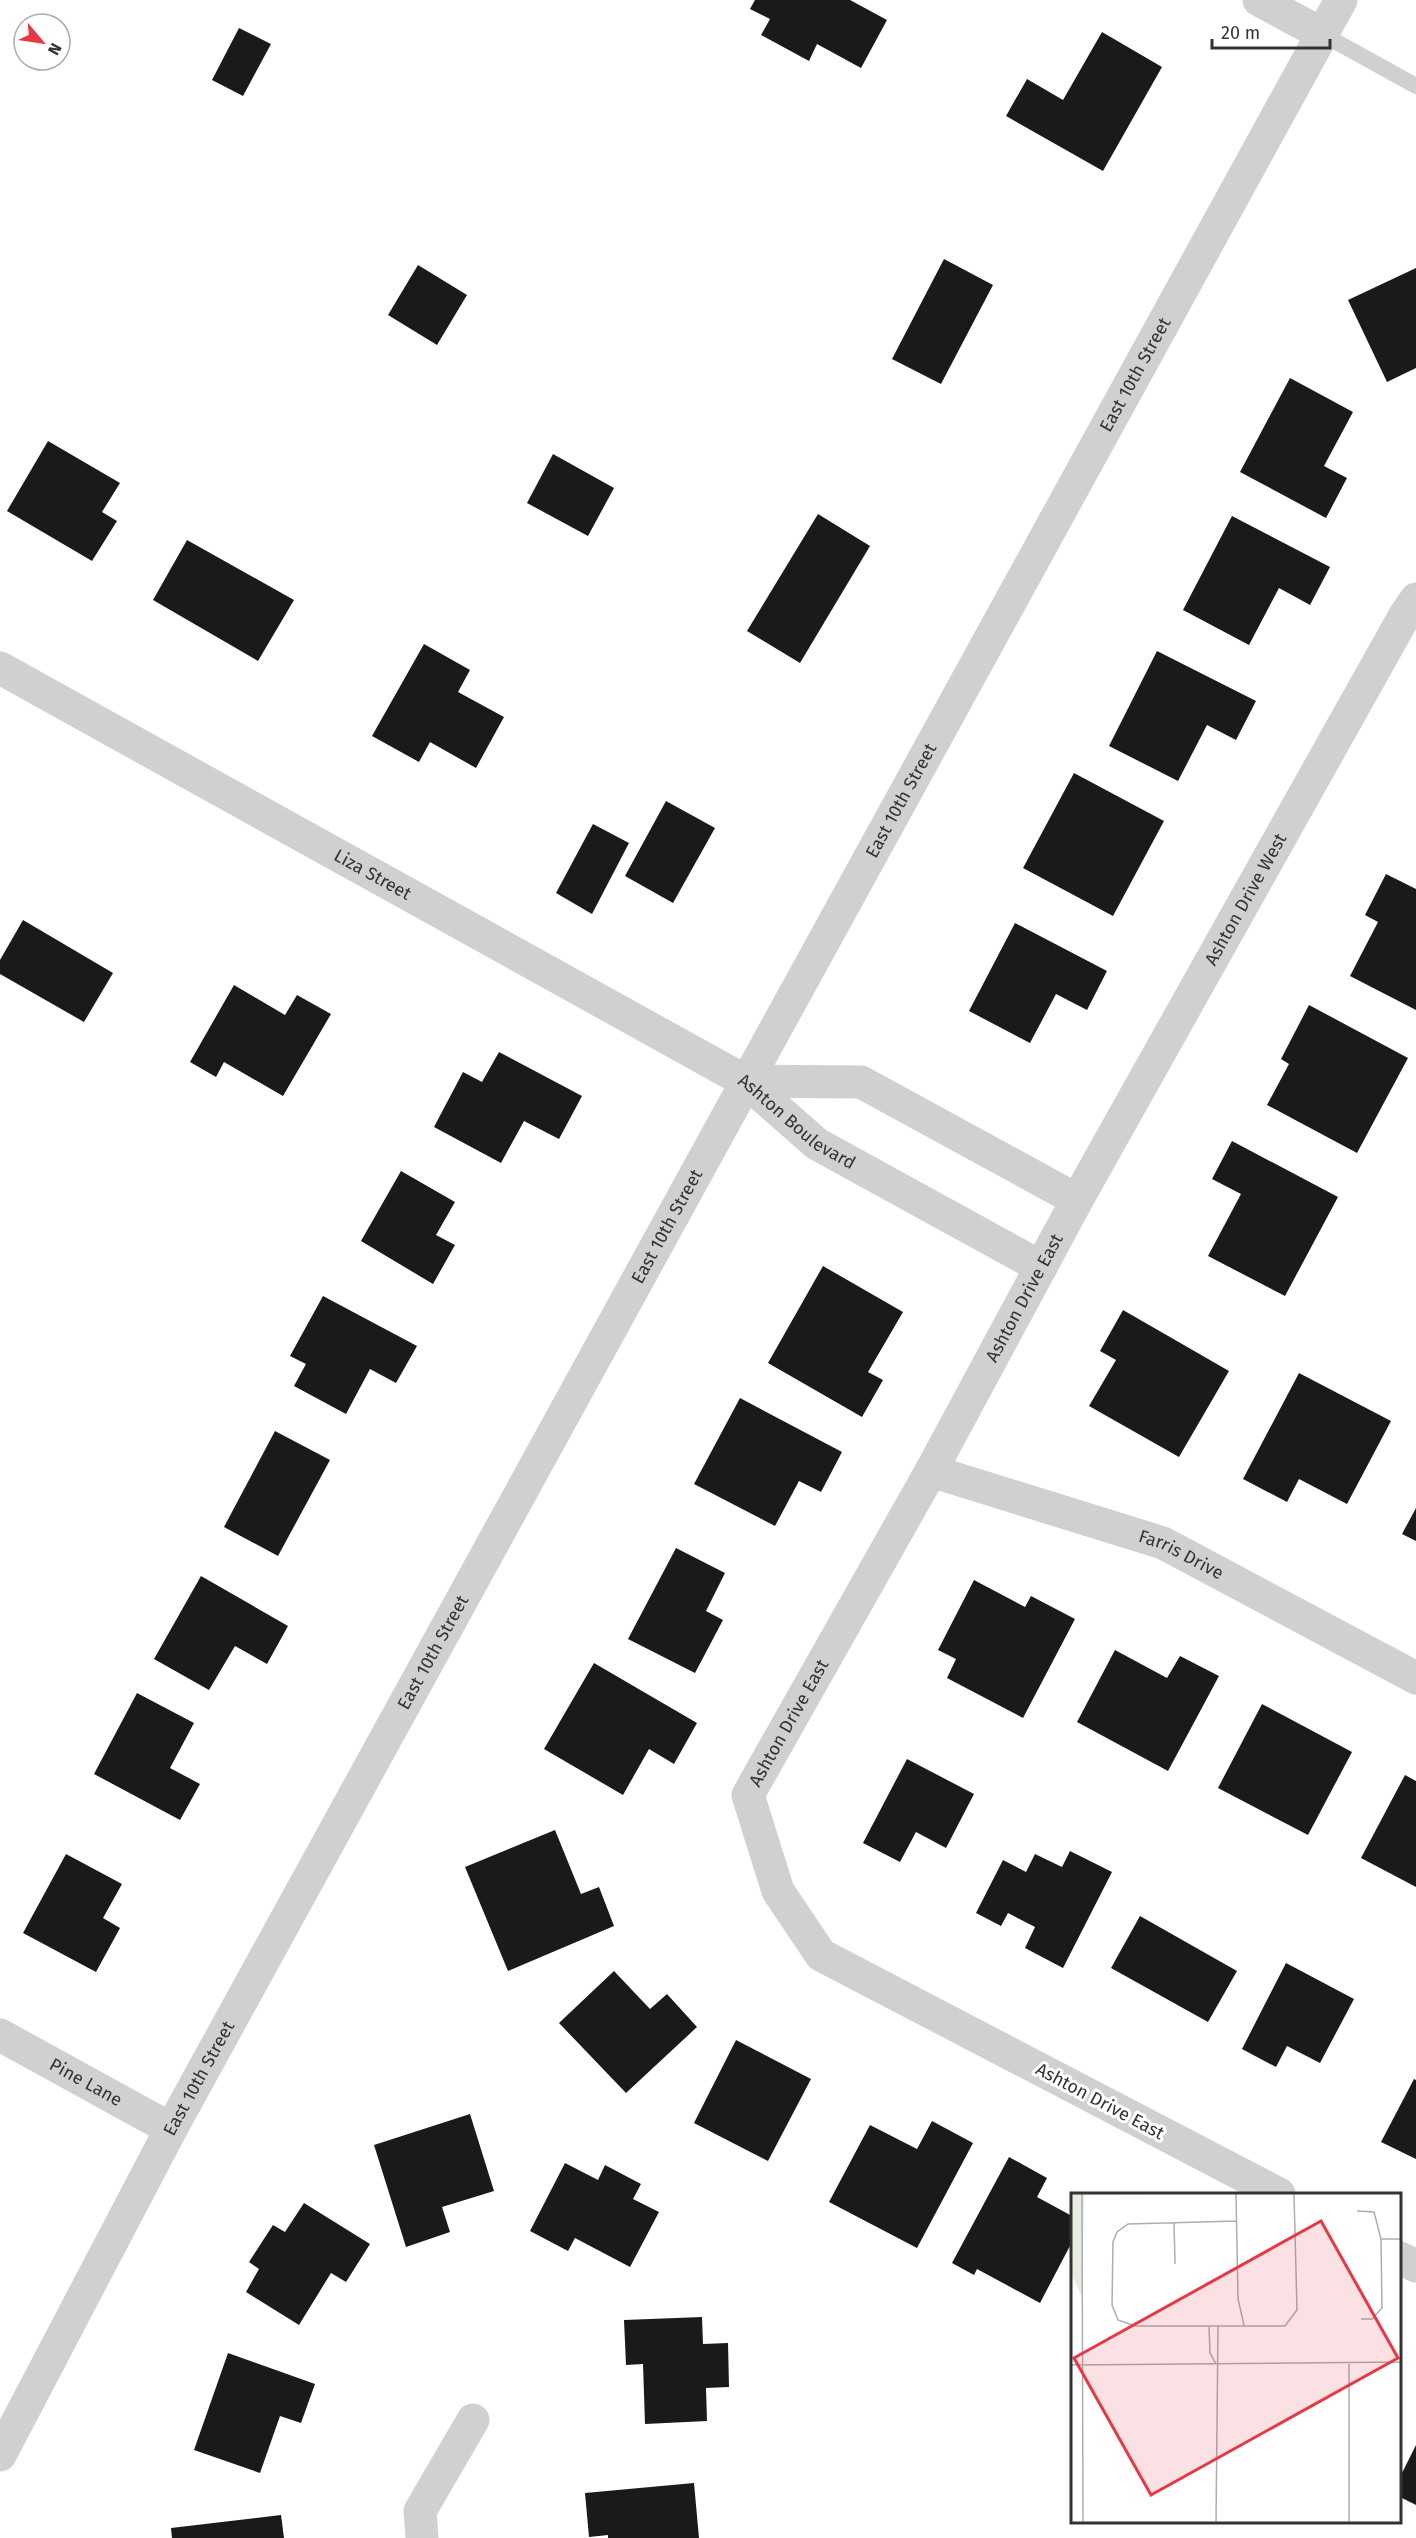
<svg xmlns="http://www.w3.org/2000/svg" width="1416" height="2538" viewBox="0 0 1416 2538" font-family="'Fira Sans',sans-serif">
<style>
.building{fill:#1a1a1a}
.lines{fill:none;stroke-linecap:round;stroke-linejoin:round}
.service{stroke:#d0d0d0;stroke-width:16}
.minor{stroke:#d0d0d0;stroke-width:33}
.tertiary{stroke:#d0d0d0;stroke-width:33}
.labels{text-anchor:middle;stroke-width:6;stroke-linejoin:round;paint-order:stroke}
.street-label{font-size:18px;fill:#333;stroke:#fff}
.inset-road{fill:none;stroke:#adadad;stroke-width:1.5}
.view{fill:#e63946;fill-opacity:0.15;stroke:#e63946;stroke-width:3}
.inset-edge{fill:none;stroke:#333;stroke-width:3}
</style>
<rect width="100%" height="100%" fill="#fff"/>
<g class="building">
<path d="M755,0H850L887,20L861,68L817,44L809,61L761,35L770,19L750,9Z"/>
<path d="M239,28L271,44L243,96L212,80Z"/>
<path d="M1102,32L1162,67L1103,171L1006,116L1027,79L1063,100Z"/>
<path d="M944,259L993,285L941,384L892,359Z"/>
<path d="M418,265L467,295L437,345L388,315Z"/>
<path d="M1416,268V368L1387,382L1348,300Z"/>
<path d="M1290,378L1353,412L1324,466L1347,478L1326,518L1240,472Z"/>
<path d="M48,441L120,483L102,512L117,521L92,561L7,511Z"/>
<path d="M553,454L614,488L588,536L527,503Z"/>
<path d="M818,514L870,546L800,663L747,631Z"/>
<path d="M1232,516L1330,567L1310,605L1279,588L1249,645L1183,610Z"/>
<path d="M187,540L294,600L258,661L153,600Z"/>
<path d="M424,644L470,670L458,692L504,717L476,768L430,742L419,762L372,736Z"/>
<path d="M1157,651L1256,701L1236,740L1207,725L1178,781L1109,746Z"/>
<path d="M1074,773L1164,821L1113,916L1023,868Z"/>
<path d="M666,801L715,828L673,903L625,876Z"/>
<path d="M593,824L629,843L592,914L556,893Z"/>
<path d="M1386,874L1416,889V1010L1350,976L1378,922L1365,915Z"/>
<path d="M23,920L113,973L84,1022L0,974V960Z"/>
<path d="M1015,923L1107,971L1087,1010L1056,994L1030,1043L969,1011Z"/>
<path d="M234,985L285,1015L297,995L331,1014L283,1096L224,1062L216,1077L190,1062Z"/>
<path d="M1309,1005L1408,1058L1357,1153L1267,1105L1289,1064L1281,1059Z"/>
<path d="M499,1052L582,1096L559,1139L524,1121L501,1163L434,1127L463,1072L482,1082Z"/>
<path d="M1232,1141L1338,1197L1285,1296L1208,1256L1241,1194L1212,1179Z"/>
<path d="M401,1171L455,1202L436,1235L455,1245L433,1284L361,1241Z"/>
<path d="M823,1266L903,1312L868,1372L883,1380L862,1417L768,1363Z"/>
<path d="M323,1296L417,1346L396,1383L370,1369L346,1414L294,1386L306,1364L290,1356Z"/>
<path d="M1123,1310L1229,1371L1179,1457L1089,1406L1116,1360L1100,1351Z"/>
<path d="M1299,1373L1391,1421L1347,1504L1299,1479L1287,1502L1243,1479Z"/>
<path d="M740,1398L842,1452L821,1492L799,1481L775,1526L694,1484Z"/>
<path d="M275,1431L330,1460L278,1556L224,1527Z"/>
<path d="M1416,1508V1541L1402,1534Z"/>
<path d="M676,1548L725,1573L706,1611L723,1620L695,1673L628,1639Z"/>
<path d="M201,1576L288,1626L267,1664L235,1646L209,1690L154,1659Z"/>
<path d="M974,1580L1025,1607L1031,1596L1075,1619L1023,1718L947,1678L956,1659L938,1650Z"/>
<path d="M1115,1650L1167,1678L1180,1656L1219,1676L1168,1771L1077,1722Z"/>
<path d="M594,1663L697,1723L674,1764L649,1749L623,1795L544,1749Z"/>
<path d="M137,1693L194,1723L170,1768L200,1784L180,1820L94,1774Z"/>
<path d="M1262,1704L1352,1752L1308,1835L1218,1788Z"/>
<path d="M907,1759L974,1794L946,1848L916,1832L900,1862L863,1843Z"/>
<path d="M1405,1775L1416,1781V1887L1361,1858Z"/>
<path d="M555,1830L581,1894L599,1887L614,1926L508,1971L465,1867Z"/>
<path d="M1070,1851L1112,1872L1063,1968L1025,1948L1035,1927L1008,1913L1001,1926L976,1913L1003,1860L1026,1872L1035,1854L1062,1867Z"/>
<path d="M66,1854L122,1884L103,1918L120,1928L96,1972L23,1933Z"/>
<path d="M1140,1916L1237,1971L1208,2022L1111,1968Z"/>
<path d="M1286,1963L1354,1999L1320,2063L1287,2046L1276,2067L1242,2049Z"/>
<path d="M614,1971L650,2009L667,1994L697,2027L626,2093L559,2023Z"/>
<path d="M736,2040L811,2079L768,2161L694,2123Z"/>
<path d="M1414,2079L1416,2080V2159L1381,2142Z"/>
<path d="M470,2114L494,2191L442,2207L450,2232L406,2247L374,2145Z"/>
<path d="M932,2121L973,2143L917,2248L829,2202L870,2125L917,2149Z"/>
<path d="M1009,2157L1047,2178L1037,2197L1072,2216V2242L1040,2303L977,2269L974,2275L952,2263Z"/>
<path d="M565,2163L598,2180L605,2165L641,2184L633,2199L659,2212L630,2267L575,2238L568,2251L530,2231Z"/>
<path d="M304,2203L370,2244L346,2282L331,2273L299,2325L246,2292L259,2269L249,2262L273,2225L285,2232Z"/>
<path d="M702,2317L703,2344L728,2343L729,2387L706,2388L707,2421L645,2424L643,2364L626,2365L624,2320Z"/>
<path d="M228,2353L315,2384L301,2423L280,2416L260,2473L194,2450Z"/>
<path d="M1416,2445V2505L1400,2497V2477Z"/>
<path d="M694,2483L699,2538H608V2535L589,2537L585,2493Z"/>
<path d="M281,2515L284,2538H172L171,2528Z"/>
</g>
<g class="lines">
<path class="service" d="M1322,34L1416,86"/>
<g class="minor">
<path d="M1259,0L1322,34"/>
<path id="s1" d="M0,668L745,1081L817,1144L1041,1267"/>
<path d="M745,1081L861,1082L1077,1200"/>
<path id="s2" d="M931,1471L1163,1543L1416,1678"/>
<path id="s3" d="M0,2035L171,2129"/>
<path id="s4" d="M1279,2194L821,1955L778,1891L748,1795L931,1471L1077,1200L1405,615L1416,599"/>
<path d="M1400,2258L1416,2266"/>
<path d="M422,2538L420,2511L473,2420"/>
</g>
<path class="tertiary" id="s5" d="M0,2455L171,2129L1341,0"/>
</g>
<g class="labels">
<g class="street-label">
<text dy="6" stroke="none"><textPath href="#s5" startOffset="2370">East 10th Street</textPath></text>
<text dy="6" stroke="none"><textPath href="#s5" startOffset="1884">East 10th Street</textPath></text>
<text dy="6" stroke="none"><textPath href="#s1" startOffset="426">Liza Street</textPath></text>
<text dy="6" stroke="none"><textPath href="#s4" startOffset="1719">Ashton Drive West</textPath></text>
<text dy="6" stroke="none"><textPath href="#s1" startOffset="918">Ashton Boulevard</textPath></text>
<text dy="6" stroke="none"><textPath href="#s5" startOffset="1398">East 10th Street</textPath></text>
<text dy="6" stroke="none"><textPath href="#s4" startOffset="1263">Ashton Drive East</textPath></text>
<text dy="6" stroke="none"><textPath href="#s2" startOffset="264">Farris Drive</textPath></text>
<text dy="6" stroke="none"><textPath href="#s5" startOffset="912">East 10th Street</textPath></text>
<text dy="6" stroke="none"><textPath href="#s4" startOffset="777">Ashton Drive East</textPath></text>
<text dy="6" stroke="none"><textPath href="#s5" startOffset="426">East 10th Street</textPath></text>
<text dy="6" stroke="none"><textPath href="#s3" startOffset="98">Pine Lane</textPath></text>
<text transform="translate(1100 2101) rotate(28)" y="6">Ashton Drive East</text>
</g>
</g>
<g transform="translate(1071 2193)">
<rect width="330" height="330" fill="#fff"/>
<path d="M0,1H79L13,2L11,104L0,81Z" fill="#e6ecdf"/>
<path class="inset-road" d="M11,1L12,329M165,1L167,106L173,132M286,18L303,19L310,46L311,115L301,126H290M166,28L57,31L46,39L42,49L41,112L47,127L64,133H214L226,117L223,1M103,29L104,71M310,46H330M138,133L139,160L145,171M278,171V329M0,172L330,169M145,329L147,133"/>
<path class="view" d="M250,28L327,165L80,302L3,165Z"/>
<rect width="330" height="330" class="inset-edge"/>
</g>
<g transform="translate(42 42) rotate(119)"><circle r="28" fill="#ffffff" stroke="#adadad" stroke-width="1.5"/>
<path d="M0-4.5L10 22L0 15L-10 22Z" fill="#e63946"/>
<text y="-9" font-size="16" font-weight="bold" text-anchor="middle" fill="#333333">N</text>
</g>
<path d="M1212 39v9h118v-9" fill="none" stroke="#333333" stroke-width="3"/>
<text x="1221" y="39" font-size="18" fill="#333333" stroke="#ffffff" stroke-width="4.5" paint-order="stroke">20 m</text>
</svg>
